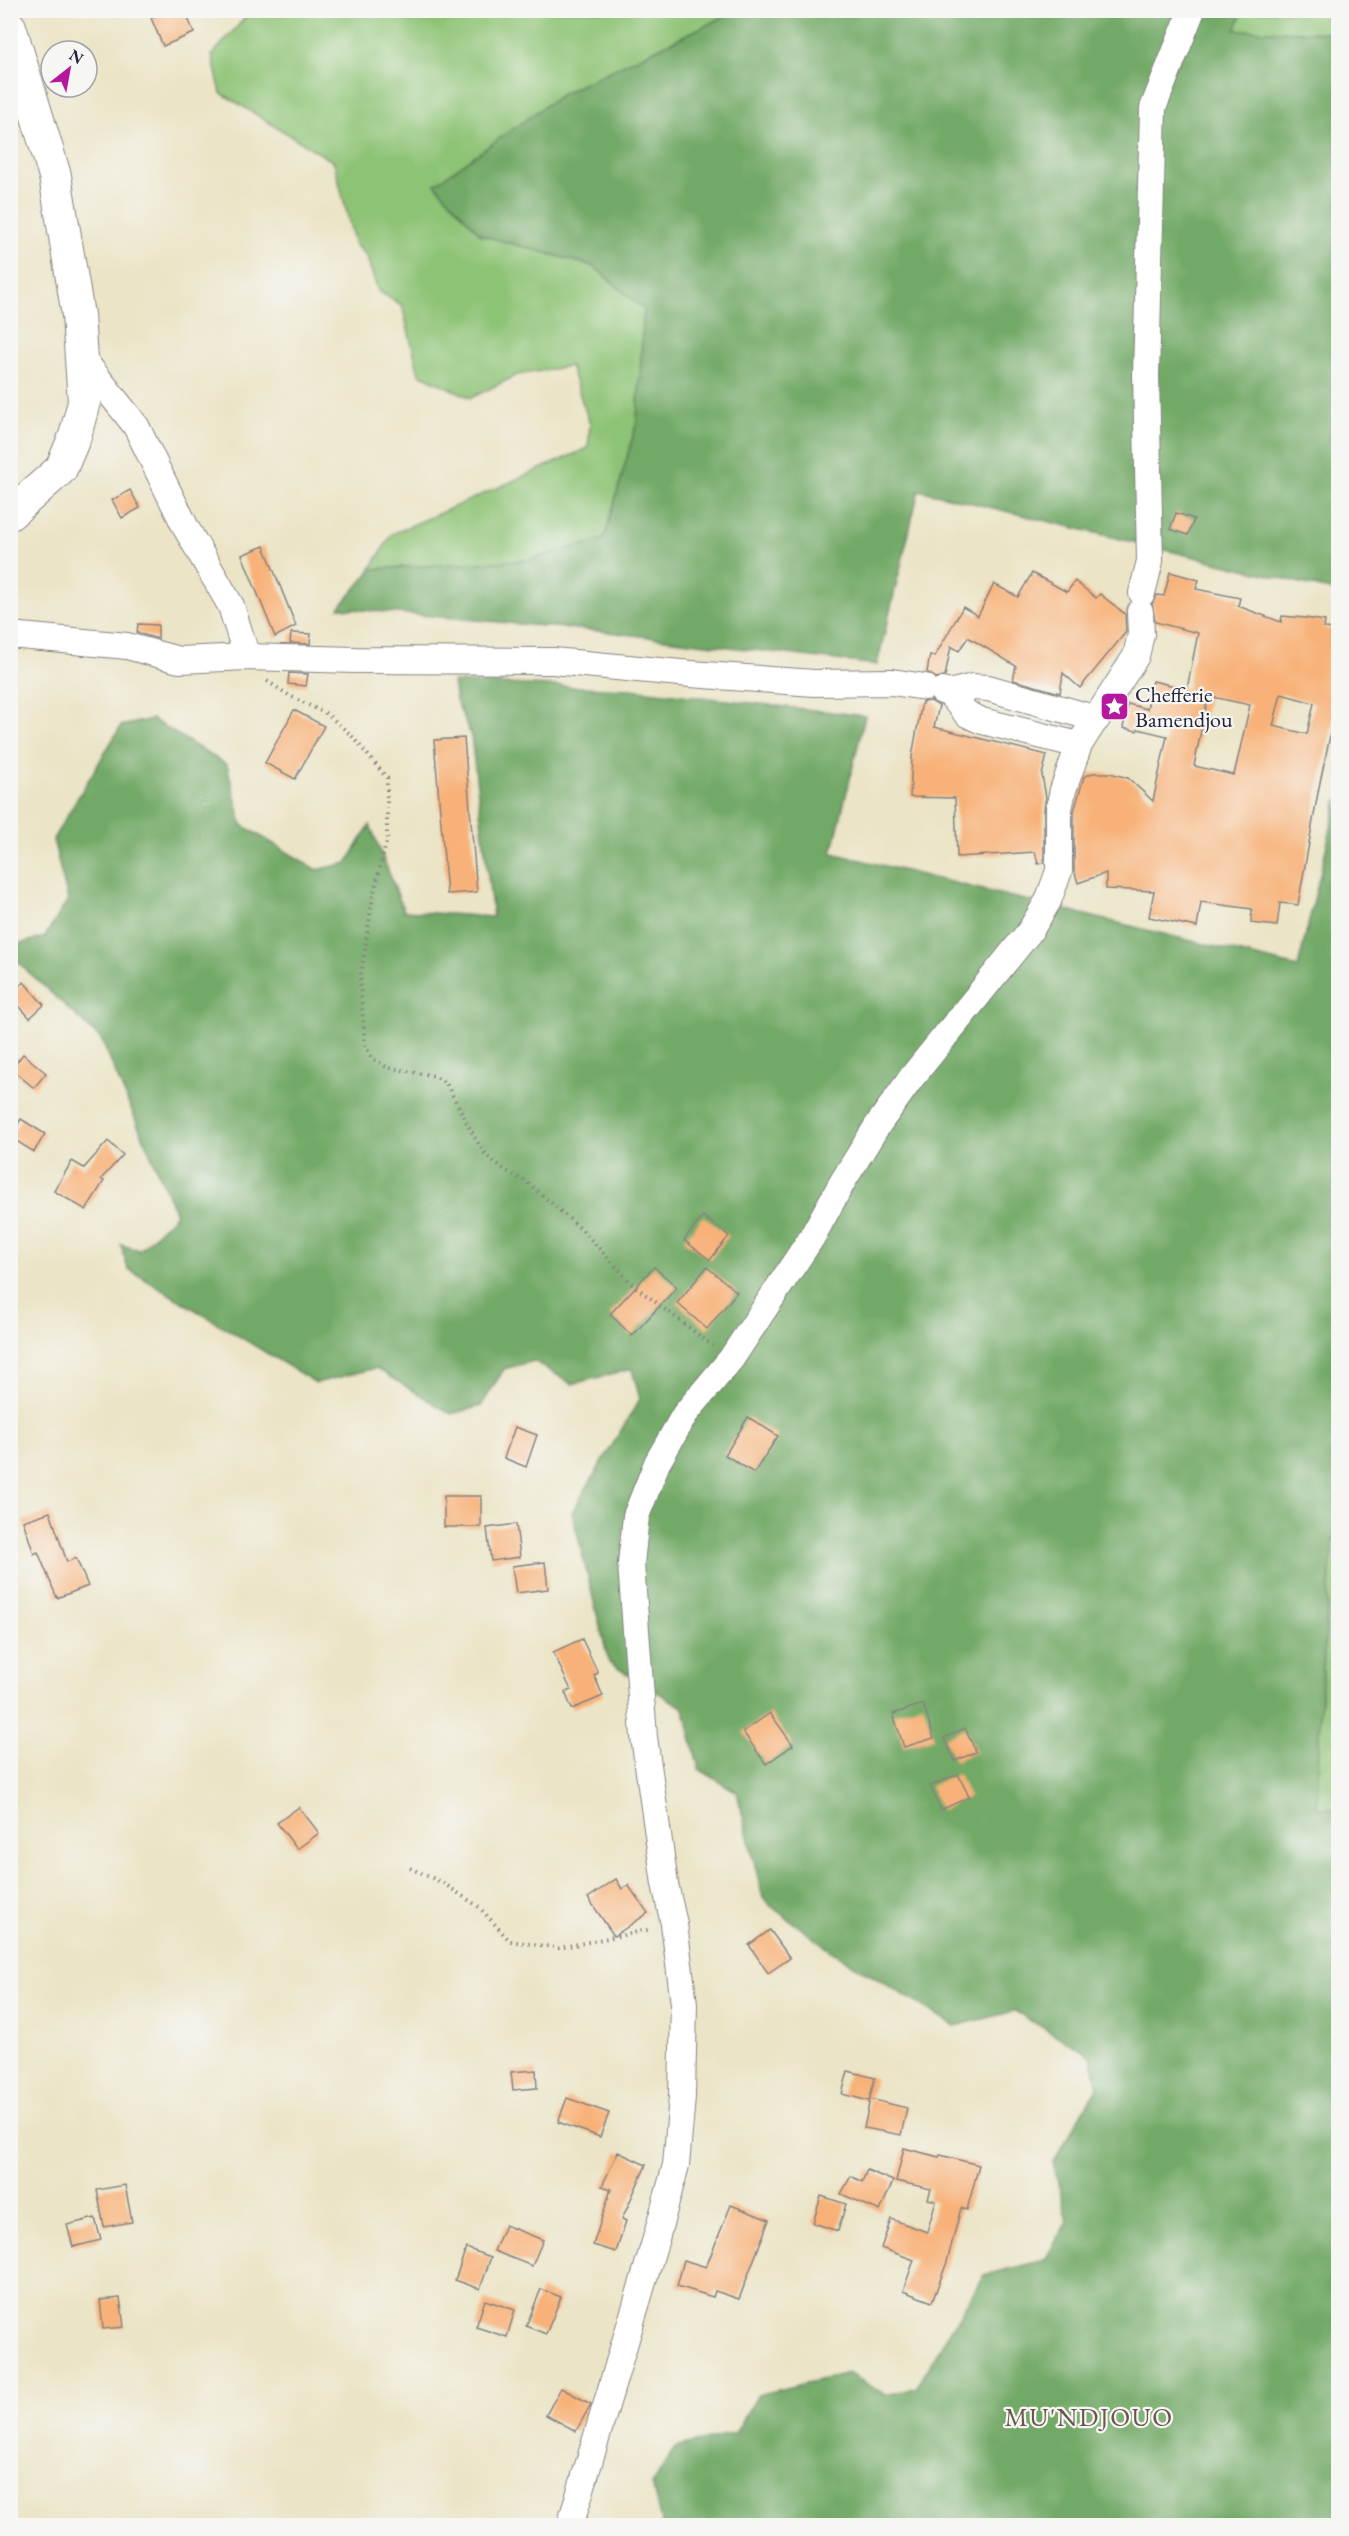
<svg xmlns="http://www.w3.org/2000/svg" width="1349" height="2536" viewBox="0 0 1349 2536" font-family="'EB Garamond',serif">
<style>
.green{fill:#8dc375;stroke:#587258;stroke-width:1.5}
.forest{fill:#72a966;stroke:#4a6650;stroke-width:1.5}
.building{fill:#f8b279;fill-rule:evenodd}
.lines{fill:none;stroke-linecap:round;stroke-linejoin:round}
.minor-casing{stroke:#868380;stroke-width:28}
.major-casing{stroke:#868380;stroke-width:34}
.path{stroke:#868380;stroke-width:4;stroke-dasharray:1.5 4.5;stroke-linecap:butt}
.minor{stroke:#fff;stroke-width:26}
.major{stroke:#fff;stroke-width:32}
.labels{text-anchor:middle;stroke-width:4.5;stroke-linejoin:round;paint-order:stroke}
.poi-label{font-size:22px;fill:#22223b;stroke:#f6f6f2;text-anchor:start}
.quarter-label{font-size:26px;letter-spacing:1.5px;fill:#6d5451;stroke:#f6f6f2}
</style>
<rect width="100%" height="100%" fill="#f6f6f2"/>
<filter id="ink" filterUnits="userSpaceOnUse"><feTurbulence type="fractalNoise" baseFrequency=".0167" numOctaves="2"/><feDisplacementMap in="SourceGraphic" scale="12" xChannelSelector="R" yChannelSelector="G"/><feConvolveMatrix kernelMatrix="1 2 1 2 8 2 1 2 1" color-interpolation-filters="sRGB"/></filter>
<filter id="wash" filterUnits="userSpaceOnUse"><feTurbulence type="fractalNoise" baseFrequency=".008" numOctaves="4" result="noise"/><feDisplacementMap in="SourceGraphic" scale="24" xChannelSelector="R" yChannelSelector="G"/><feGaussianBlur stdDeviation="1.35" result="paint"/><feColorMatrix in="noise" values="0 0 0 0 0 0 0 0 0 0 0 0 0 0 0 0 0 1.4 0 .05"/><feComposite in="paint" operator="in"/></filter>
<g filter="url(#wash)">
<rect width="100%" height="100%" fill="#ebe4c6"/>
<g class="green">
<path d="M251,11H736L562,94L481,235L593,266L644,309L637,422L604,539L528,560L372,569L367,575L392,534L588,448L590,424L570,366L517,375L471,398L419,374L402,305L378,291L366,255L355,245L334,162L221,93L212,55Z"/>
<path d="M1243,11H1338V33L1235,30Z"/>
<path d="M1338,1524V1810L1317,1808L1320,1709L1332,1547Z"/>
</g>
<g class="forest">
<path d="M1243,10L1235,30L1338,33V592L919,490L877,665L600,631L339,608L372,569L528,560L604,539L637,422L644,309L593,266L481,235L435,184L562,94L736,11Z"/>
<path d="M453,682L630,689L865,716L832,853L1298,967L1338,799V1524L1332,1547L1320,1709L1317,1808L1338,1810V2525H662L652,2485L675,2447L735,2433L758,2395L848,2373L886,2395L916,2388L984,2275L1045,2260L1067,2222L1053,2162L1098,2087L1091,2056L1015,2011L955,2026L834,1953L772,1907L763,1898L737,1792L699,1769L684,1708L609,1663L572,1512L640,1399L632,1369L572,1384L534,1361L504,1369L481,1406L451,1414L376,1368L316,1383L128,1269L121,1245L140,1250L176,1214L101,1039L11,956L10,946L45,937L68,900L53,839L121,726L152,719L227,765L242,825L317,870L347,863L370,825L404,911L493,917L471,736L456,700Z"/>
</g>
<g id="blocks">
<g class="building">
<path d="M169,10H185L194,33L163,46L151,18Z"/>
<path d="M130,490L140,508L122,518L112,500Z"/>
<path d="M1176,513L1194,519L1188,535L1170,529Z"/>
<path d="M264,546L296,626L275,637L242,555Z"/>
<path d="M1170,572L1199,580L1196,589L1240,598L1238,606L1281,622L1282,616L1305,618L1325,621L1324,628L1338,629V699L1319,787L1298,905L1280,903L1277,926L1251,923L1252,909L1201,902L1197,927L1149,917L1154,891L1106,889V873L1078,883L1074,870V811L1084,777L1092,773H1110L1128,778L1153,801L1167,736L1138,729L1137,731L1123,728L1128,704L1147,709L1153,681L1187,689L1198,633L1155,622L1152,604L1157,595L1164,596ZM1281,694L1314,703L1307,734L1273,726ZM1208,696L1250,705L1234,775L1194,766Z"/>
<path d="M1032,573L1067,592L1075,581L1096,598L1100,594L1125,614L1126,632L1080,688L1063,673L1060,693L1013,680L1016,666L968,637L959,651L951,646L945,676L936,678L927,672L930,655L935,656L963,607L978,616L994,584L1018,597Z"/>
<path d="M138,624L158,625V639L137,633Z"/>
<path d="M291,633L311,634L310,644L290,643Z"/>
<path d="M289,673L308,674L306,686L288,684Z"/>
<path d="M931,701L939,706L934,727L1047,755L1042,775L1046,797L1044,809V863L1038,864L1035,852L957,857L955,798L910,797L912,756L922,702Z"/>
<path d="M294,710L324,726L295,779L265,763Z"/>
<path d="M464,738L477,892L447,894L434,740Z"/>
<path d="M24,982L44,1005L30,1018L10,996Z"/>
<path d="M23,1054L46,1073L34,1088L11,1069Z"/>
<path d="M21,1119L45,1134L34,1152L10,1137Z"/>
<path d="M108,1141L123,1155L101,1179L104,1181L86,1210L54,1191L72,1161L84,1168Z"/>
<path d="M703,1216L729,1236L710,1260L684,1240Z"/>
<path d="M654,1267L677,1287L632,1336L610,1314Z"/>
<path d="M707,1267L737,1292L707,1329L677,1303Z"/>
<path d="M748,1417L778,1436L754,1473L725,1455Z"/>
<path d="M515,1427L537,1435L526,1467L504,1458Z"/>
<rect x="444" y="1496" width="37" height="31"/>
<path d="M50,1512L67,1562L76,1558L88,1586L57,1598L38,1552L34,1554L23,1521Z"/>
<path d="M516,1524L520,1557L491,1561L487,1528Z"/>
<path d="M545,1562L548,1589L516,1593L512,1566Z"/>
<path d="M582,1639L598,1673L594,1675L603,1696L572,1709L565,1692L571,1690L553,1652Z"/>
<path d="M923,1704L934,1738L904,1747L893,1714Z"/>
<path d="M770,1713L793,1745L766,1764L743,1732Z"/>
<path d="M965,1728L976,1752L955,1761L944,1738Z"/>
<path d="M958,1774L969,1797L941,1810L930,1786Z"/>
<path d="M299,1807L319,1833L297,1849L277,1823Z"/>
<path d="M616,1879L622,1889L628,1885L648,1913L614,1936L588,1898Z"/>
<path d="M770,1930L790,1958L768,1973L749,1945Z"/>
<path d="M536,2070L537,2088L513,2090L511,2072Z"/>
<path d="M848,2071L875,2078L869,2101L842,2094Z"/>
<path d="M567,2098L609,2113L600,2137L558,2122Z"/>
<path d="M870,2099L907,2108L901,2135L864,2128Z"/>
<path d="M904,2148L939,2157L940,2155L979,2165L967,2210L961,2208L947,2262L932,2302L903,2291L914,2260L881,2248L891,2219L927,2232L936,2201L928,2199L931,2189L896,2181Z"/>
<path d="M618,2152L646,2165L622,2219L626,2221L616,2252L593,2245L611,2189L602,2186Z"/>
<path d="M867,2170L893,2181L880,2211L841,2194L851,2176L862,2182Z"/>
<path d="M125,2185L132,2222L104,2227L97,2190Z"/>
<path d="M821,2196L846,2204L838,2231L813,2223Z"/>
<path d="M731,2205L769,2220L739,2299L715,2291L713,2297L677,2286L684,2260L706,2267Z"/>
<path d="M95,2218L101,2240L73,2247L67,2225Z"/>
<path d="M505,2225L543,2240L532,2266L494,2251Z"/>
<path d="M466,2248L491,2257L480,2289L455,2280Z"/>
<path d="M541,2289L561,2297L546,2334L526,2326Z"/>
<path d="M120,2298L124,2327L103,2329L100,2300Z"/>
<path d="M485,2300L515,2310L507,2337L476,2327Z"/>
<path d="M561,2388L591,2404L576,2431L546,2415Z"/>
</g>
</g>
</g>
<g filter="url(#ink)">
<use href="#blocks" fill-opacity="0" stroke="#868380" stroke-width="1.5"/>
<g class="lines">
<defs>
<g id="minor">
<path d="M82,358L136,426L186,528L231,606L247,657"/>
<path d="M1142,593L1150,561L1146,375L1153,108L1192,10"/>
<path d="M10,635L127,646L179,660L247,657L355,660L553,661L691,674L814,683L892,682L925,687"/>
<path d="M942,691L949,693L972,687L988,688L1097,719"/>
<path d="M949,693L967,714L982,721L1079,745"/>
<path d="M570,2526L657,2235L676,2165L682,2097L684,2004L674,1924L665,1884L644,1737L631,1564L636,1516L657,1463L685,1414L731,1359L812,1237L843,1181L877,1126L912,1077L1030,931L1048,901L1059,871V809L1063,790L1079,745L1136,656L1141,634L1140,612"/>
</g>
<path id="major" d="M10,27L55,176L78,315L84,402L75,436L61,469L10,514"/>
</defs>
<use href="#minor" class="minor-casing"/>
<use href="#major" class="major-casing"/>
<g class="path">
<path d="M267,681L290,696L327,714L351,735L387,778V839L373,896L360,981L365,1045L372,1058L386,1067L434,1076L446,1083L476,1140L487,1156L506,1171L527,1182L582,1230L632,1284L713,1346"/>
<path d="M410,1868L443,1883L479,1907L510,1941L559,1948L652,1929"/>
</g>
<use href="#minor" class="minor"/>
<use href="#major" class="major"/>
</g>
</g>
<defs>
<symbol id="sight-square" viewBox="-11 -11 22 22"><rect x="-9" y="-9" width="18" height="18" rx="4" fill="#b5179e" stroke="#f6f6f2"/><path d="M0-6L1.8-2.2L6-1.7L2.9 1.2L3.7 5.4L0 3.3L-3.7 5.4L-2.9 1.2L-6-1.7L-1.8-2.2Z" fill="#fff"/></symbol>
</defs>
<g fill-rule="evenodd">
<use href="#sight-square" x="1098" y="690" width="33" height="33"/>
</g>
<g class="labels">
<g class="poi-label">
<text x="1135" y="702">Chefferie<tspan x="1135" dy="25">Bamendjou</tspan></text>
</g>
<g class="quarter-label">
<text x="1089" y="2426">MU'NDJOUO</text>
</g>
</g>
<rect width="1349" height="2536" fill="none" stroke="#f6f6f2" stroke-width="36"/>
<g transform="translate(69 69) rotate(31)"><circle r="28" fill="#f6f6f2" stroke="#a1a1a9" stroke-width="1.5"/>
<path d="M0-4.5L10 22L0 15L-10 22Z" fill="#b5179e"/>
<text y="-9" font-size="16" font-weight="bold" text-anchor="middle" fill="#22223b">N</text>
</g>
</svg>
